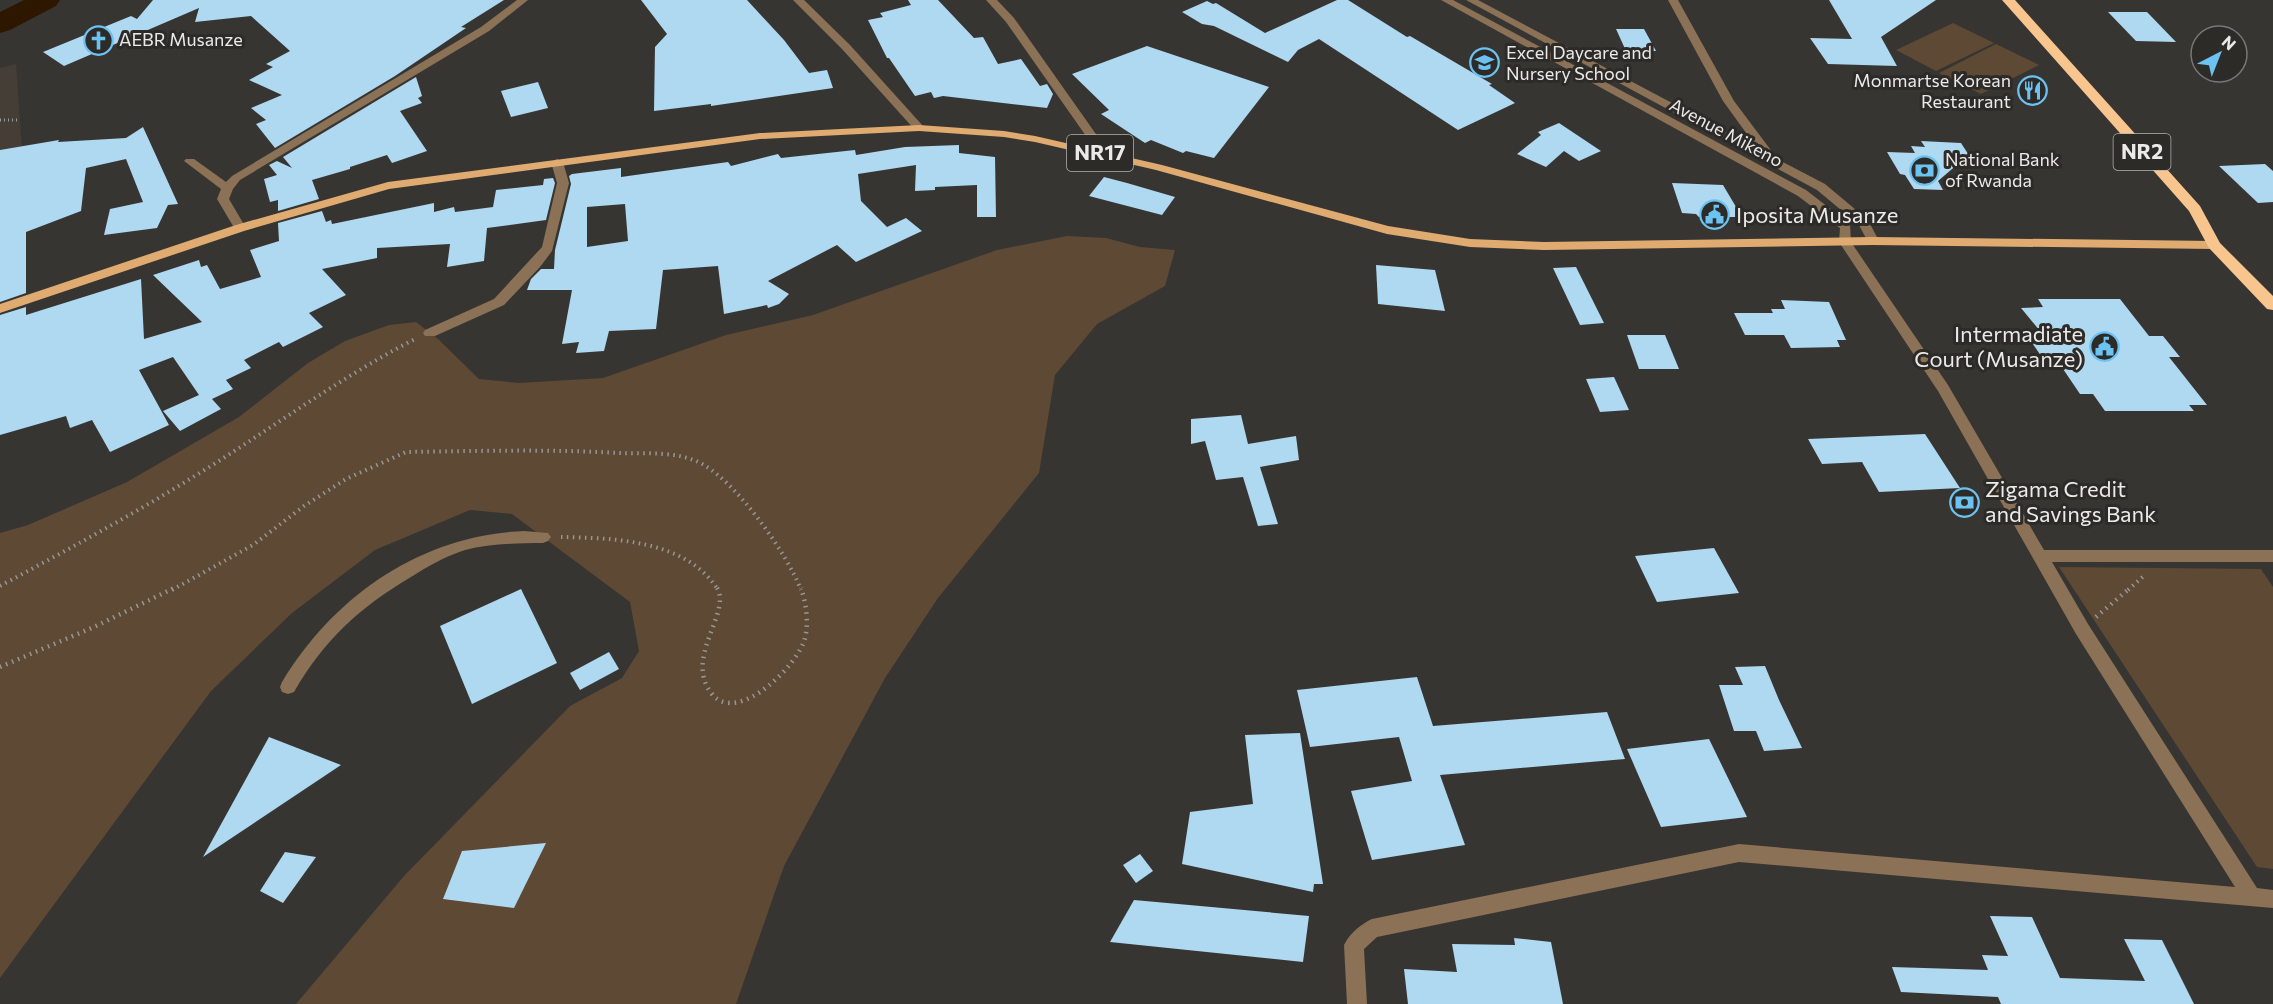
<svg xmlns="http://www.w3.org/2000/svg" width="2273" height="1004" viewBox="0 0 2273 1004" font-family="Commissioner,sans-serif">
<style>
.built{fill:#443e36}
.green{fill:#5d4934}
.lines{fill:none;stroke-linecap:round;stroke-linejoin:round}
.river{fill:#2d1700;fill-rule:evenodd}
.building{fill:#afd8f1;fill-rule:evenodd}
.path-far2{stroke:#999795;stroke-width:3;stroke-dasharray:1 3;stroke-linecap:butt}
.path-far1{stroke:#999795;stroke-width:4;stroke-dasharray:1.5 4.5;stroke-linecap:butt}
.path{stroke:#999795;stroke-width:4.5;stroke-dasharray:1.5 5;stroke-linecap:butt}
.minor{fill:#8b7155;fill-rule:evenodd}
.major{fill:#e0ab70;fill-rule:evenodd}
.highway{fill:#f8c58e;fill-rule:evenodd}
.labels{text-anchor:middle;stroke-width:6;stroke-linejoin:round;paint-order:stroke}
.far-poi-label{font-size:18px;fill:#eceae9;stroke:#2d2b28;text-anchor:start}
.far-street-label{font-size:18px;fill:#eceae9;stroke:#2d2b28}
.shield{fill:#2d2b28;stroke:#b3b1af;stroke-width:1.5}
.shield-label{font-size:21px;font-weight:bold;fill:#eceae9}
.poi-label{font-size:22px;fill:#eceae9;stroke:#2d2b28;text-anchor:start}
</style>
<rect width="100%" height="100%" fill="#373532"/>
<path class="built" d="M16,64L22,151L0,195V68Z"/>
<g class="green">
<path d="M1953,23L1994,43L1936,71L1896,50Z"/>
<path d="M1996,44L2039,65L1981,94L1939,73Z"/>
<path d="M1067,236L1106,238L1140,247L1175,250L1165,286L1097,324L1055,375L1039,473L938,598L885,678L784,866L736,1004H296L404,876L570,706L622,678L639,651L630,602L512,514L470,510L375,550L292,613L211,691L0,978V533L28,525L127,482L239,417L308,363L345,341L389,325L416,322L438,339L479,379L519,383L603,378L726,335L813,315L997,250Z"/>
<path d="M2059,567L2261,569L2273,587V869L2257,867Z"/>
</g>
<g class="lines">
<path class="river" d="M24,0H60L56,6L10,30L0,33V12Z"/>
</g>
<g class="building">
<path d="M153,0H504L461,27L466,28L395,76L275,148L256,124L266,120L251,108L282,95L249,80L273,67L266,64L290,51L251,16L195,22L199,8L64,66L43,52L131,16L137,19Z"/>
<path d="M641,0H747L784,40L809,73L827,70L833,88L711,106V104L654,111L655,47L667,34Z"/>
<path d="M908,0H938L974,38L983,37L998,64L1021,59L1040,86L1047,84L1053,94L1047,108L943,96L934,98L931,92L915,96L889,58H887L868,20L883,17L880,13L911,5Z"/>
<path d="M1337,0H1348L1407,37L1410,36L1492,84L1489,85L1515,103L1458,130L1319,39L1298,50L1288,62L1214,26L1202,24L1182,12L1207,1L1213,4L1216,3L1265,33Z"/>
<path d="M1829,0H1936L1881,37L1897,66L1828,64L1810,38L1852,39Z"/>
<path d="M2108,12H2147L2176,42L2136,41Z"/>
<path d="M1616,29H1644L1656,51H1626Z"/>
<path d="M1147,46L1269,87L1214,158L1186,151L1183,153L1151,140L1145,143L1101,114L1109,110L1072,74Z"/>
<path d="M416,77L422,96L418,98L422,103L400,111L427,151L392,163L387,155L350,167V169L312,180L319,199L278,211V200L270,202L264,179L277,175L269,165L277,161L292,168L283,157Z"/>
<path d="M538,82L548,108L511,117L501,91Z"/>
<path d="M1559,123L1601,151L1579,161L1564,151L1546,167L1517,154L1541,135L1538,132Z"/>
<path d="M143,127L178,204L168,205L157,228L104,235L110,209L143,202L126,159L86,168L81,211L26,232V293L0,302V150L59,140L58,142L126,138Z"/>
<path d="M1921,141L1961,143L1974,163H1959L1938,181L1943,190L1914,189L1905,175L1900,174L1887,152L1915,153L1911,146L1925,147Z"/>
<path d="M959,145V153L995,157L996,217H977V185L935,187V190L915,191L916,165L858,174L861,201L887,227L906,218L922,231L856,262L837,245L768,281L789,294L779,304L768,308L767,305L724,314L718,266L663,270L656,329L609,331L604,351L576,353L579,342L562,344L572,290H527L531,279L541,269H554L555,250L571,184L569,176L572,174L621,168V177L728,162L731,166L778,154L781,158L855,150L856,155L905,147ZM625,204L628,241L587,247V207Z"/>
<path d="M2265,164L2273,171V202L2258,203L2219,166Z"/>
<path d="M1104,177L1127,183L1175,197L1162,215L1089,196Z"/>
<path d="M553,178L555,183L546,220L487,228L484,261L447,267L450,244L377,248V258L322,269L346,295L309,313L323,327L283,347L279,342L244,360L251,368L226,380L233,389L212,399L221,409L180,431L163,411L199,395L173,357L139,370L169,425L110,452L92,420L70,428L66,416L0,435V315L26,307V315L141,279L144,339L202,322L153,275L199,260L201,267L207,265L220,289L261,277L250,250L279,241L278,223L322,211L326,222L331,220L332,224L434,203V212L454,207L455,212L493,207L496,190L543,185L544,179Z"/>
<path d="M1672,183L1723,185L1742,217H1699L1696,214L1682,213Z"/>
<path d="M1376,265L1435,270L1445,311L1378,304Z"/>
<path d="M1576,267L1604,323L1580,325L1553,268Z"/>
<path d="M2038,299H2120L2149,336H2163L2180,357H2169L2207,405H2189L2194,411H2105L2093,394H2080L2059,363H2046L2028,337H2045L2021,308L2043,307Z"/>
<path d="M1781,300L1829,302L1846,340H1837L1840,347L1791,348L1784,335H1745L1734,313H1773L1771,309H1785Z"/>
<path d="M1627,335H1665L1679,369H1639Z"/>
<path d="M1614,377L1629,410L1600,412L1586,379Z"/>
<path d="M1241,415L1248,444L1296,436L1299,460L1260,467L1278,524L1258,526L1243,477L1216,480L1205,441L1191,444V419Z"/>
<path d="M1925,434L1960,488L1879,492L1862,462L1822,464L1808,439Z"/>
<path d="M1714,548L1739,593L1657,602L1635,556Z"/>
<path d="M521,589L557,663L472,704L440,626Z"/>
<path d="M609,652L619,669L580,690L570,673Z"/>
<path d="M1765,666L1779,700L1802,748L1764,751L1756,731H1734L1719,685H1743L1735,667Z"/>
<path d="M1417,677L1433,726L1607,712L1625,759L1440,775L1465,845L1372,860L1351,791L1412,781L1399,737L1310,747L1297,690Z"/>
<path d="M1300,733L1323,884H1314L1313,892L1182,864L1190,812L1253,804L1245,735Z"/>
<path d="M269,737L341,765L203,857Z"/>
<path d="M1709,739L1747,817L1661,827L1627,749Z"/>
<path d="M546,843L514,908L443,899L462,851Z"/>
<path d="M285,852L316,857L283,903L260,891Z"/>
<path d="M1140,854L1153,871L1136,883L1123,865Z"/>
<path d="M1134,900L1309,916L1303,962L1110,942Z"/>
<path d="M1990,916L2032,917L2060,978L2145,981L2124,939L2162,940L2194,1004H2001L1998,997L1901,992L1892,967L1988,970L1982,955L2008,956Z"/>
<path d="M1514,938L1551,942L1563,1004H1408L1404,969L1457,972L1452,944L1515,945Z"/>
</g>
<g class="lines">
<path class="path-far2" d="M0,120H18"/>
<g class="path-far1">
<path d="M561,537C614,538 687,540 718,590"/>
<path d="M0,586C67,550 134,514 198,474C271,429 339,378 415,339"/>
<path d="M172,590L253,545L304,506L346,479L406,452C477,451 549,449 620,453C645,454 672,451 696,461C733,476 787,553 801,590"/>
<path d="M2128,590L2145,575"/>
</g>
<g class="path">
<path d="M717,588C732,613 683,658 712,694C738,726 799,664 805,638C809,622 806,603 801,588"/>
<path d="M2096,617L2130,588"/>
<path d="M0,667L94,627L174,588"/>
</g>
<g class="minor">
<path d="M517,0H528L489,31L240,180L233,189L229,199L246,228L244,231H236L217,199L221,189L184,161L186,159H194L226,182L232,176L481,27Z"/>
<path d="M793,0H804L850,45L923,126V130H915L842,49Z"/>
<path d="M986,0H997L1014,18L1110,154L1108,156H1100L1006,22Z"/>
<path d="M1441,0H1453L1806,190L1850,224L1851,242L1948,385L2044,550H2273V562H2052L2088,624L2257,888L2273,890V908L1739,862L1377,937L1364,949L1367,1004H1347L1344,945C1349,934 1361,924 1372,919L1739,844L2235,887L2076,634L1938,391L1839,242L1840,228L1798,196Z"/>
<path d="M1466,0H1478L1757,148L1723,101L1668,0H1678L1734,101L1773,153V157L1825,184L1868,220L1879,241L1873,245L1869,244L1859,225L1817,190Z"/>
<path d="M557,159L563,162L569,183L552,251L540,267L504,305L435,336H425L423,333L425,330L494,299L542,247L557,183L551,162Z"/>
<path d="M524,531L548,533L551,537L548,541L543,543C517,543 490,544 465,550C446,556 428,566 411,577C359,608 325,639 294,692L288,694L282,692L280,687L282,682C334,596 421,535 524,531Z"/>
</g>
<path class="major" d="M919,125L1004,131L1035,136L1162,165L1388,226L1470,239L1544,242L1873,237L2214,241L2220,245L2214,249L1873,245L1544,250L1470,247L1387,234L1156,170L1035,142L1004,137L919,131L760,139L389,189L244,231L0,313V304L236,225L388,182L760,133Z"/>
<path class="highway" d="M2002,0H2015L2200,206L2220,243L2273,296V310L2267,309L2209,248L2189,211Z"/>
</g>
<defs>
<symbol id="church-ring" viewBox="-11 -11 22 22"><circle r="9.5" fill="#2d2b28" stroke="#6cc3f2" stroke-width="1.5"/><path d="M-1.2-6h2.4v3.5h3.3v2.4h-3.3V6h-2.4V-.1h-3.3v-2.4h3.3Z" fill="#6cc3f2"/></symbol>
<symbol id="school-ring" viewBox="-11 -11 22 22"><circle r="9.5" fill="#2d2b28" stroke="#6cc3f2" stroke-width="1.5"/><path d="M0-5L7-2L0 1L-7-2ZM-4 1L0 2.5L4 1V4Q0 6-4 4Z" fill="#6cc3f2"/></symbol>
<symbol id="restaurant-ring" viewBox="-11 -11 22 22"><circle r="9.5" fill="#2d2b28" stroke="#6cc3f2" stroke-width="1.5"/><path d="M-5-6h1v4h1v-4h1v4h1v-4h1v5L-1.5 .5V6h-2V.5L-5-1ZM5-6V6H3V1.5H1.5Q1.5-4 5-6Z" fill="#6cc3f2"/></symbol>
<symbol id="bank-ring" viewBox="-11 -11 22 22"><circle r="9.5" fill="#2d2b28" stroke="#6cc3f2" stroke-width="1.5"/><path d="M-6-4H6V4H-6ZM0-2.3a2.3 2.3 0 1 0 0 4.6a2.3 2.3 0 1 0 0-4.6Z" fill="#6cc3f2"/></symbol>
<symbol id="civic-ring" viewBox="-11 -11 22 22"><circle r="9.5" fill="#2d2b28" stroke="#6cc3f2" stroke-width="1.5"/><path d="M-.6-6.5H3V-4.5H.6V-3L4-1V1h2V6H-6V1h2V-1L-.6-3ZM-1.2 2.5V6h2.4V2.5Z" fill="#6cc3f2"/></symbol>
</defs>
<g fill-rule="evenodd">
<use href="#church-ring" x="82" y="24" width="33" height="33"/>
<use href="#school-ring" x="1468" y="46" width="33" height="33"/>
<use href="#restaurant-ring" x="2016" y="74" width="33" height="33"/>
<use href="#bank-ring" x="1908" y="154" width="33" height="33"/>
<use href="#civic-ring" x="1698" y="198" width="33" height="33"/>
<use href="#civic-ring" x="2088" y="330" width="33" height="33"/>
<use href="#bank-ring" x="1948" y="486" width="33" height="33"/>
</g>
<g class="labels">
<g class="far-poi-label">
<text x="119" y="46">AEBR Musanze</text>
<text x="1506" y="59">Excel Daycare and<tspan x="1506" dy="21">Nursery School</tspan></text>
<text x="2011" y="87" text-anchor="end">Monmartse Korean<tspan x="2011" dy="21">Restaurant</tspan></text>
<text x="1945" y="166">National Bank<tspan x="1945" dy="21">of Rwanda</tspan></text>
</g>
<g class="far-street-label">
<text transform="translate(1726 133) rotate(28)" y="6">Avenue Mikeno</text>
</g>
<g class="shield">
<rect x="2113.5" y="134" width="57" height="36" rx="4.5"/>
<rect x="1067" y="135" width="66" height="36" rx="4.5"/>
</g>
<g class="shield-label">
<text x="2142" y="159">NR2</text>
<text x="1100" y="160">NR17</text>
</g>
<g class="poi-label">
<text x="1736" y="223">Iposita Musanze</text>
<text x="2083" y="342" text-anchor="end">Intermadiate<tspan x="2083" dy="25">Court (Musanze)</tspan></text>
<text x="1985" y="497">Zigama Credit<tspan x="1985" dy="25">and Savings Bank</tspan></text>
</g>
</g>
<g transform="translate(2219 54) rotate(42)"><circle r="28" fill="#2d2b28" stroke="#797775" stroke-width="1.5"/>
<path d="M0-4.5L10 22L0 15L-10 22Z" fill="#6cc3f2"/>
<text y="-9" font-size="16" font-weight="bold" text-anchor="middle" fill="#eceae9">N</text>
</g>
</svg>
